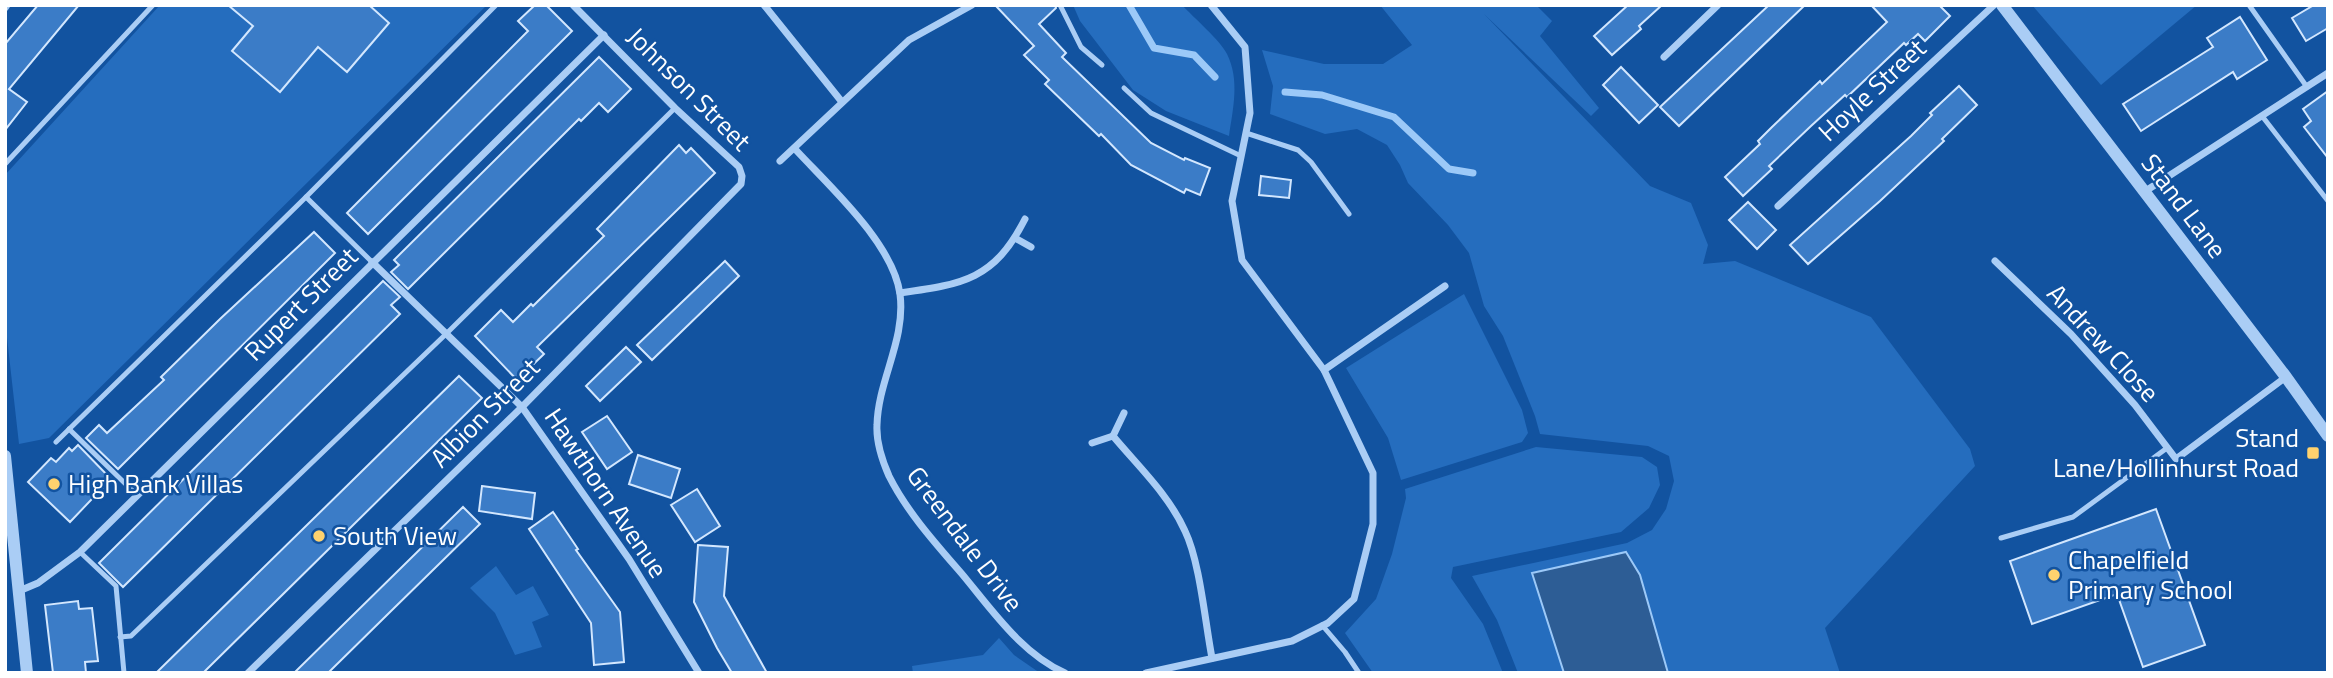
<svg xmlns="http://www.w3.org/2000/svg" width="2333" height="678" viewBox="0 0 2333 678" font-family="'Titillium Web',sans-serif">
<style>
.green{fill:#256dbe}
.water{fill:#2d5d95;stroke:#9cc9f8;stroke-width:2}
.lines{fill:none;stroke-linecap:round;stroke-linejoin:round}
.stream{stroke:#9cc9f8;stroke-width:7}
.building{fill:#3b7cc7;stroke:#d3e7fe;stroke-width:2}
.service{stroke:#aacdf5;stroke-width:5}
.minor{stroke:#aacdf5;stroke-width:7}
.tertiary{stroke:#aacdf5;stroke-width:12}
.poi-dot{fill:#ffd26e;stroke:#1253a0;stroke-width:2.5}
.labels{text-anchor:middle;stroke-width:5;stroke-linejoin:round;paint-order:stroke}
.street-label{font-size:26px;fill:#fff;stroke:#1253a0}
.poi-label{font-size:26px;fill:#fff;stroke:#1253a0;text-anchor:start}
</style>
<rect width="100%" height="100%" fill="#1253a0"/>
<g class="green">
<path d="M160,5H228L253,26L232,51L280,92L329,34L348,71L389,23L369,5H487L49,438L19,444L5,320V175Z"/>
<path d="M1073,5H1182C1193,17 1221,41 1227,54C1240,80 1233,109 1229,136L1166,111L1133,90L1080,21Z"/>
<path d="M1380,5H1536L1552,21L1540,36L1599,108L1591,116L1484,14L1650,186L1691,203L1708,245L1703,264L1735,261L1871,317L1970,449L1975,466L1825,628L1840,673H1668L1655,629L1626,552L1532,573L1564,673H1518L1497,620L1472,576L1627,543L1652,530L1666,509L1674,481L1669,456L1648,446L1540,434L1535,416L1503,336L1484,306L1469,253L1448,225L1408,183L1400,165L1387,145L1357,129L1325,134L1270,114L1273,86L1262,50L1324,64H1383L1412,45Z"/>
<path d="M2032,5H2197L2101,85Z"/>
<path d="M1464,294L1522,410L1528,433L1522,442L1401,480L1388,438L1346,368Z"/>
<path d="M1536,447L1642,457L1657,467L1660,485L1649,508L1621,532L1453,567L1451,578L1483,624L1503,673H1373L1345,633L1376,599L1392,554L1406,498L1405,489Z"/>
<path d="M496,566L516,595L533,586L549,615L532,622L542,647L515,655L495,613L470,588Z"/>
<path d="M999,638L1014,655L1040,673H913L912,666L983,655Z"/>
</g>
<path class="water" d="M1626,552L1640,575L1668,673H1564L1532,573Z"/>
<g class="lines">
<g class="stream">
<path d="M1129,5L1154,48L1194,55L1215,77"/>
<path d="M1285,92L1322,95L1394,117L1449,169L1473,173"/>
</g>
</g>
<g class="building">
<path d="M38,5H79L9,89L27,102L5,130V44Z"/>
<path d="M228,5H369L389,23L347,72L318,47L280,92L232,51L253,26Z"/>
<path d="M535,5H546L572,31L368,234L347,213L528,31L518,21Z"/>
<path d="M995,5H1055L1056,8L1039,24L1066,53L1062,57L1151,143L1184,160L1185,158L1210,168L1200,195L1186,189L1184,193L1131,165L1101,134L1099,136L1045,84L1049,80L1024,55L1034,46Z"/>
<path d="M1628,5H1662L1639,26L1641,29L1612,55L1594,36Z"/>
<path d="M1769,5H1805L1679,126L1660,107Z"/>
<path d="M1871,5H1939L1950,16L1925,41L1918,34L1906,45L1904,43L1847,97L1845,95L1811,126L1769,166L1772,169L1743,196L1725,177L1760,144L1758,141L1772,127L1820,81L1822,84L1887,22Z"/>
<path d="M2314,5H2328V28L2306,41L2292,18Z"/>
<path d="M2240,17L2267,60L2237,79L2233,72L2141,131L2123,104L2213,47L2207,38Z"/>
<path d="M599,57L631,89L608,112L599,103L581,121L579,119L408,289L391,272L399,265L394,260Z"/>
<path d="M1621,67L1658,105L1639,123L1603,85Z"/>
<path d="M1959,86L1977,105L1942,139L1944,141L1880,201L1808,264L1790,245L1911,136L1932,115L1930,113Z"/>
<path d="M2328,91V158L2304,127L2311,121L2303,109Z"/>
<path d="M679,145L686,153L691,148L715,173L537,347L544,354L517,380L475,336L501,310L513,322L531,304L533,306L604,236L597,229Z"/>
<path d="M1261,176L1291,180L1289,198L1259,195Z"/>
<path d="M1748,202L1776,230L1757,249L1729,220Z"/>
<path d="M314,232L335,253L118,469L86,438L99,425L107,433L164,380L161,377L220,319Z"/>
<path d="M725,261L739,276L652,360L637,345Z"/>
<path d="M383,281L400,297L391,305L400,314L123,587L99,563Z"/>
<path d="M626,347L641,362L600,401L586,386Z"/>
<path d="M459,376L482,398L203,673H156Z"/>
<path d="M607,416L632,452L607,469L582,432Z"/>
<path d="M78,445L111,479L70,522L28,482L51,458L56,462L69,448L72,451Z"/>
<path d="M638,455L680,469L671,498L629,484Z"/>
<path d="M482,486L535,493L532,519L479,511Z"/>
<path d="M697,489L720,526L695,542L671,505Z"/>
<path d="M463,507L480,524L388,614L328,673H294Z"/>
<path d="M2156,509L2205,645L2143,667L2117,594L2032,624L2010,561Z"/>
<path d="M553,512L578,549L576,550L620,612L624,662L594,665L591,623L529,529Z"/>
<path d="M698,545L728,547L724,596L767,673H732L717,648L694,602Z"/>
<path d="M78,601L79,609L92,608L98,661L85,662L86,673H53L45,605Z"/>
</g>
<g class="lines">
<g class="service">
<path d="M1060,5L1081,47L1102,65"/>
<path d="M2249,5L2307,87"/>
<path d="M1124,88L1151,113L1241,156"/>
<path d="M2262,116L2328,201"/>
<path d="M1246,133L1298,150L1311,162L1349,214"/>
<path d="M5,164L153,5"/>
<path d="M306,197L372,262"/>
<path d="M69,429L137,495"/>
<path d="M56,442L306,197L496,5"/>
<path d="M2001,538L2073,517L2167,448"/>
<path d="M80,552L116,586L124,673"/>
<path d="M1322,625L1345,652L1359,673"/>
<path d="M120,637L131,636L446,334L675,108"/>
</g>
<g class="minor">
<path d="M764,5L842,102"/>
<path d="M5,8L7,5"/>
<path d="M1664,57L1718,5"/>
<path d="M795,149C829,186 893,243 900,294C906,340 878,380 877,425C876,443 882,460 889,476C907,512 936,544 962,574C992,610 1021,653 1065,673"/>
<path d="M780,161L909,40L972,5"/>
<path d="M2144,192L2328,73"/>
<path d="M1778,206L1994,5"/>
<path d="M1015,238L1031,247"/>
<path d="M1995,261L2071,334L2135,405L2176,459L2286,377"/>
<path d="M372,262L522,407L629,559L699,673"/>
<path d="M900,293C963,284 994,280 1025,219"/>
<path d="M1324,370L1445,286"/>
<path d="M1113,436C1138,466 1169,495 1185,531C1200,562 1205,622 1212,658"/>
<path d="M1092,443L1113,436L1124,413"/>
<path d="M19,591L38,583L80,552L604,35"/>
<path d="M248,673L522,407L741,184L742,176L739,167L675,108L573,5"/>
<path d="M1146,673L1292,641L1328,623L1354,599L1373,524V473L1324,370L1242,260L1232,201L1250,113L1245,47L1211,5"/>
</g>
<g class="tertiary">
<path d="M2002,5L2286,377L2328,436"/>
<path d="M5,456L27,673"/>
</g>
</g>
<g class="poi-dot">
<rect x="2306" y="446" width="14" height="14" rx="3.5"/>
<circle cx="54" cy="484" r="7"/>
<circle cx="319" cy="536" r="7"/>
<circle cx="2054" cy="575" r="7"/>
</g>
<g class="labels">
<g class="street-label">
<text transform="translate(689 89) rotate(45)" y="9">Johnson Street</text>
<text transform="translate(1872 90) rotate(-43)" y="9">Hoyle Street</text>
<text transform="translate(2184 206) rotate(53)" y="9">Stand Lane</text>
<text transform="translate(301 304) rotate(-45)" y="9">Rupert Street</text>
<text transform="translate(2103 343) rotate(47)" y="9">Andrew Close</text>
<text transform="translate(485 413) rotate(-45)" y="9">Albion Street</text>
<text transform="translate(606 493) rotate(56)" y="9">Hawthorn Avenue</text>
<text transform="translate(965 539) rotate(53)" y="9">Greendale Drive</text>
</g>
<g class="poi-label">
<text x="2299" y="447" text-anchor="end">Stand<tspan x="2299" dy="30">Lane/Hollinhurst Road</tspan></text>
<text x="68" y="493">High Bank Villas</text>
<text x="333" y="545">South View</text>
<text x="2068" y="569">Chapelfield<tspan x="2068" dy="30">Primary School</tspan></text>
</g>
</g>
<rect width="2333" height="678" fill="none" stroke="#ffffff" stroke-width="14"/>
</svg>
